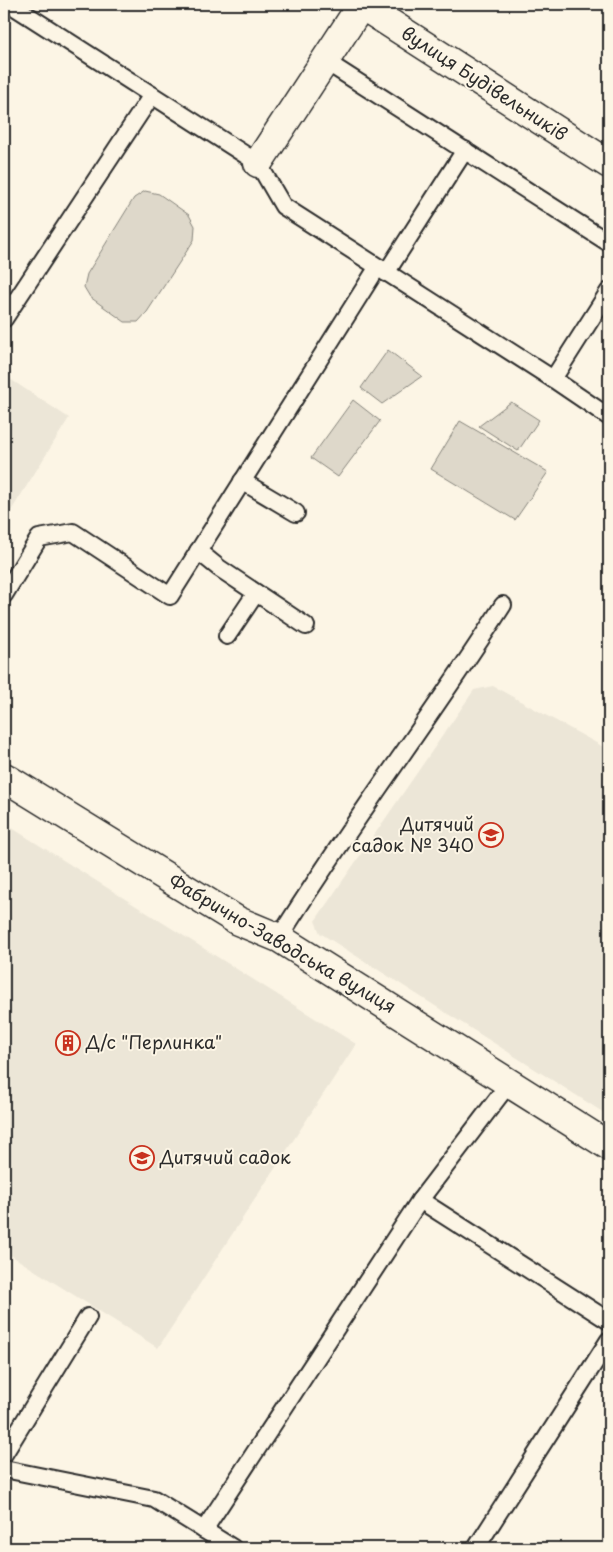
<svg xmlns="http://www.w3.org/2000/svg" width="613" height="1552" viewBox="0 0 613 1552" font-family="'Playpen Sans',sans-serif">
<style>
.built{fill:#ece6d7}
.green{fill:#ded8ca;stroke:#84827a}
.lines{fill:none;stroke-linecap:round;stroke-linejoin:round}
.service-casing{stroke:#2b2b2b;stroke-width:20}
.minor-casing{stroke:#2b2b2b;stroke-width:31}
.tertiary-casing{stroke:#2b2b2b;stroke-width:31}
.service{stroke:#fcf5e5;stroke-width:16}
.minor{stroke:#fcf5e5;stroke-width:28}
.tertiary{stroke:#fcf5e5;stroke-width:28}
.labels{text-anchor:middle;stroke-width:4;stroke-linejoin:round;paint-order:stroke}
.street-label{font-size:18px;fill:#2b2b2b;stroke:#fcf5e5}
.poi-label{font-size:18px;fill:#2b2b2b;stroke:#fcf5e5;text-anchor:start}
</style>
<rect width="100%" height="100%" fill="#fcf5e5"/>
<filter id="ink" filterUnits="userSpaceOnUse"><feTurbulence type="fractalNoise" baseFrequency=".02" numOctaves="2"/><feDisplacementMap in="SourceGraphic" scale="10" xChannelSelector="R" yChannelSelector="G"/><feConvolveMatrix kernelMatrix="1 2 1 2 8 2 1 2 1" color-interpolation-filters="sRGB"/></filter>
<g filter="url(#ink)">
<g class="built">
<path d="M4,375L69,418L4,522Z"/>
<path d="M493,686L609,750V1116L320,933L315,921L474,690Z"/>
<path d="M4,823L356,1044L158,1348L4,1251Z"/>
</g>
<g class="green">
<path d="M145,191L159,194L189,215L195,226L194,240L147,312L138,322H125L90,297L84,287L87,274L134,198Z"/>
<path d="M388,350L422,376L382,404L361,388Z"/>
<path d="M353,400L380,421L338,477L311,458Z"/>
<path d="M511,402L539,420L518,451L479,426Z"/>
<path d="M460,421L548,472L515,520L431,469Z"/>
</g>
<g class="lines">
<defs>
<g id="service">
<path d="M10,4L258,163L283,206L553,379L609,417"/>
<path d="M325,61L609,243"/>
<path d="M386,273L465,150"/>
<path d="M4,319L152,95"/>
<path d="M553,379L609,291"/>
<path d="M242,481L296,513"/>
<path d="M198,551L219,568L306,626"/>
<path d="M4,595L39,538L73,532L170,596L377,268"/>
<path d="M227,636L256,593"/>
<path d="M279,938C349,825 431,718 503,605"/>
<path d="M420,1200L609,1321"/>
<path d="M4,1454L88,1317"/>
<path d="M4,1469L154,1499L233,1548"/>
<path d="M204,1530L420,1200L510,1082"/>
<path d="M476,1548L609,1340"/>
</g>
<g id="minor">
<path d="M258,163L362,4"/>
<path d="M4,777L238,921L279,938L609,1146"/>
</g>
<path id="tertiary" d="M360,4L609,164"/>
</defs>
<use href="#service" class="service-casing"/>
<use href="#minor" class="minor-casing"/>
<use href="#tertiary" class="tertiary-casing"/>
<use href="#service" class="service"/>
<use href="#minor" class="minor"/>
<use href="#tertiary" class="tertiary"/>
</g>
</g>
<defs>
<symbol id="school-ring" viewBox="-11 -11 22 22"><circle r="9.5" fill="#fcf5e5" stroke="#c8321e" stroke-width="1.5"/><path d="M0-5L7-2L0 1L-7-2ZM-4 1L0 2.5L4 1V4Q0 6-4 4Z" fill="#c8321e"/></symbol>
<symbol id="building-ring" viewBox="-11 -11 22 22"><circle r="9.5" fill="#fcf5e5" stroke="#c8321e" stroke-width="1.5"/><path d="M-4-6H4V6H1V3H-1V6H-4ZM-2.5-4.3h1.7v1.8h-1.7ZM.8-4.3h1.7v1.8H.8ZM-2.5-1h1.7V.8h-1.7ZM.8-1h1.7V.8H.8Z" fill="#c8321e"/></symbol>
</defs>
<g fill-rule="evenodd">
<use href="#school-ring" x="477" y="821" width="28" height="28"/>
<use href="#building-ring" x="54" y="1029" width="28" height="28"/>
<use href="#school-ring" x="128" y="1144" width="28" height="28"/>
</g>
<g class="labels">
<g class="street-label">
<text transform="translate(484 84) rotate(33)" y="6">вулиця Будівельників</text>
<text transform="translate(282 944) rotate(30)" y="6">Фабрично-Заводська вулиця</text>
</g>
<g class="poi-label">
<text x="474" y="831" text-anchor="end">Дитячий<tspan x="474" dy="21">садок № 340</tspan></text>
<text x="86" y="1049">Д/с "Перлинка"</text>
<text x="160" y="1164">Дитячий садок</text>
</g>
</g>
<rect width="613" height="1552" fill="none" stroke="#fcf5e5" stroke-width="20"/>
<rect x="10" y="10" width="593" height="1532" fill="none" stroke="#2b2b2b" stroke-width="2" filter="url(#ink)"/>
</svg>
